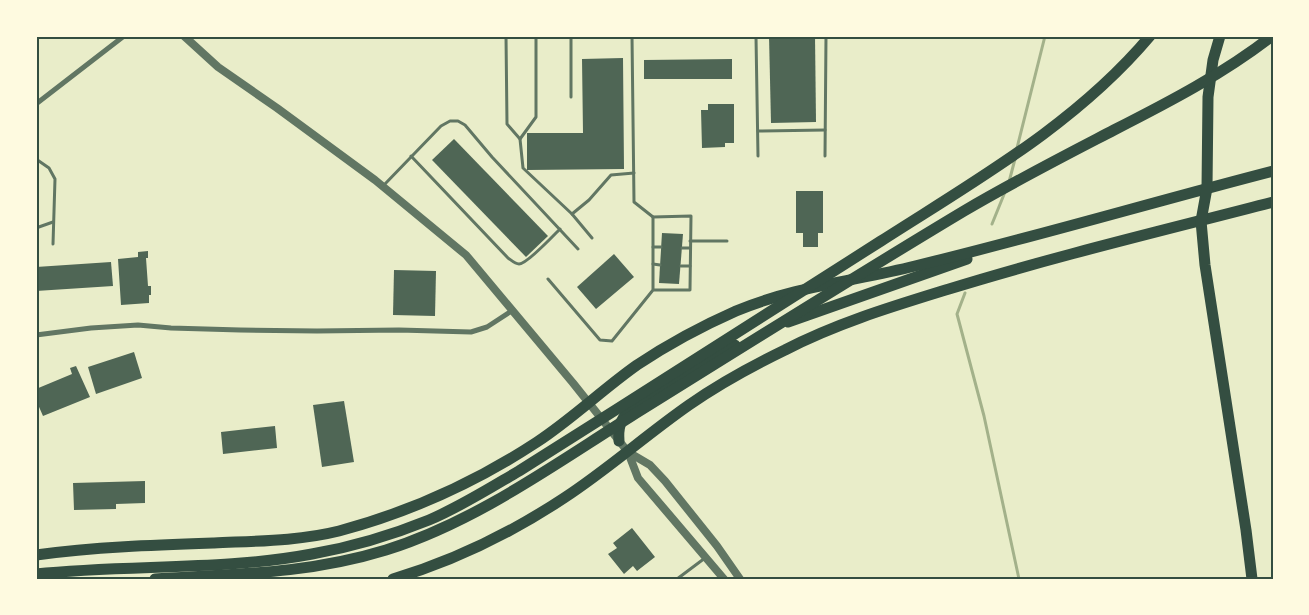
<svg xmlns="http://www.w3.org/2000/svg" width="1309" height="615" viewBox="0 0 1309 615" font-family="Barlow,sans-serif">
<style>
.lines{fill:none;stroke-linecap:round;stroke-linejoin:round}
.stream{stroke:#a3b18a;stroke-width:3}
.building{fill:#4f6655}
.service{stroke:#617663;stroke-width:3}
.minor{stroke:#617663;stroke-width:5}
.tertiary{stroke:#617663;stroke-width:8}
.trunk{stroke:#344e41;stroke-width:11}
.motorway{stroke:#344e41;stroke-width:11}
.neatline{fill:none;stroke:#344e41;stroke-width:2}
</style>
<rect width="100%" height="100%" fill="#e9edc9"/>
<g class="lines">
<g class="stream">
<path d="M1017,148L1045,36"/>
<path d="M1009,182L1015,159"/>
<path d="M992,224L1005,192"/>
<path d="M965,293L957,314L984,416L1019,579"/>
</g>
</g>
<g class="building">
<path d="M769,36H815L816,122L771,123Z"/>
<path d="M623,58L624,169L527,170V133H583L582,59Z"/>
<path d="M732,59V79H644V60Z"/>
<path d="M708,104H734V143H725V147L702,148L701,110H708Z"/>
<path d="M454,139L548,236L526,257L432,160Z"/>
<path d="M796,191H823V233H818V247H803V233H796Z"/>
<path d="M662,233L683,234L679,284L659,283Z"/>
<path d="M148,251V258H146L148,286H151V295H149V303L121,305L118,259L138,257V252Z"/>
<path d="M614,254L634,277L596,309L577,287Z"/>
<path d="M111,262L113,286L36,291V267Z"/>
<path d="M394,270L436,271L435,316L393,315Z"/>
<path d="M134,352L142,378L96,394L88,367Z"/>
<path d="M76,366L90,397L43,416L36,400V389L72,374L70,368Z"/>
<path d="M344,401L354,462L322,467L313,405Z"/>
<path d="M275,426L277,448L223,454L221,432Z"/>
<path d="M145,481V503L116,504V509L74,510L73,483Z"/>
<path d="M632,528L655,557L637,571L633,566L624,574L608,554L617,548L613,543Z"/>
</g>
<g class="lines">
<g class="service">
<path d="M506,36L507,124L520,139L523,168L572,214L592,238"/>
<path d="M632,36L634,202L653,217"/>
<path d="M716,36L756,37L758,156"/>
<path d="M571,97V36"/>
<path d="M758,131L825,130"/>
<path d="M520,139L536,117V36"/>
<path d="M411,156L508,258C511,260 515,264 519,264C527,264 553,236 560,229"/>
<path d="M825,156L826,36"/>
<path d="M36,159L49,168L55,179L53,244"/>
<path d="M383,186L441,126L450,121H458L465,125L492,157L578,249"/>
<path d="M572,214L589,200L611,175L634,173"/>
<path d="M36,228L53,222"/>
<path d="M690,241H727"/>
<path d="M653,247H661"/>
<path d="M682,248H690"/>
<path d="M653,264L660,265"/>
<path d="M681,266H690"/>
<path d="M548,279L600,340L612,341L653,290H690L691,216L653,217V290"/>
<path d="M677,579L705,558"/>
</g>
<g class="minor">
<path d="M36,104L124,36"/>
<path d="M36,335L91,328L138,325L171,328L240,330L317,331L399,330L471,332L487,327L513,310"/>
</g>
<g class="tertiary">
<path d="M184,36L218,67L277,108L375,180L466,255L573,383L628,452L650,465L665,481L717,546L740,579"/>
<path d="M628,452L638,478L724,579"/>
</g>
<g class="trunk">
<path d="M788,322L967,259"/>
<path d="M619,441C618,428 620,420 629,411L679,378L735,345"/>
<path d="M36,555C95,547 155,545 214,543C256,541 299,541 339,531C410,512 476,482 537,442C572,419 603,389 637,365C667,345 702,326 736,311C793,287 855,281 915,266C1035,237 1153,202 1273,171"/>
<path d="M393,579C454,561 511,533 564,498C607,470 646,435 689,405C719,384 752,366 785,350C837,323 894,306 949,289C1056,256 1165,230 1273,202"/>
</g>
<g class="motorway">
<path d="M1220,36L1213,60L1208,97L1207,188L1201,221L1205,265L1246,530L1252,579"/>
<path d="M36,574C128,564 222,571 312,554C352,547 392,535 429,520C460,507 490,488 519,471C640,395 760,318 881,241C976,180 1076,124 1150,36"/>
<path d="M155,579C235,574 308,574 386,550C475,522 552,466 630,417C741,348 852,278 964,211C1013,182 1064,156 1114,130C1169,102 1223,74 1272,36"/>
</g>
</g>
<rect width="1309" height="615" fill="none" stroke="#fefae0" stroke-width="75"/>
<rect x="38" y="38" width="1234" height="540" class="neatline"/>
</svg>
